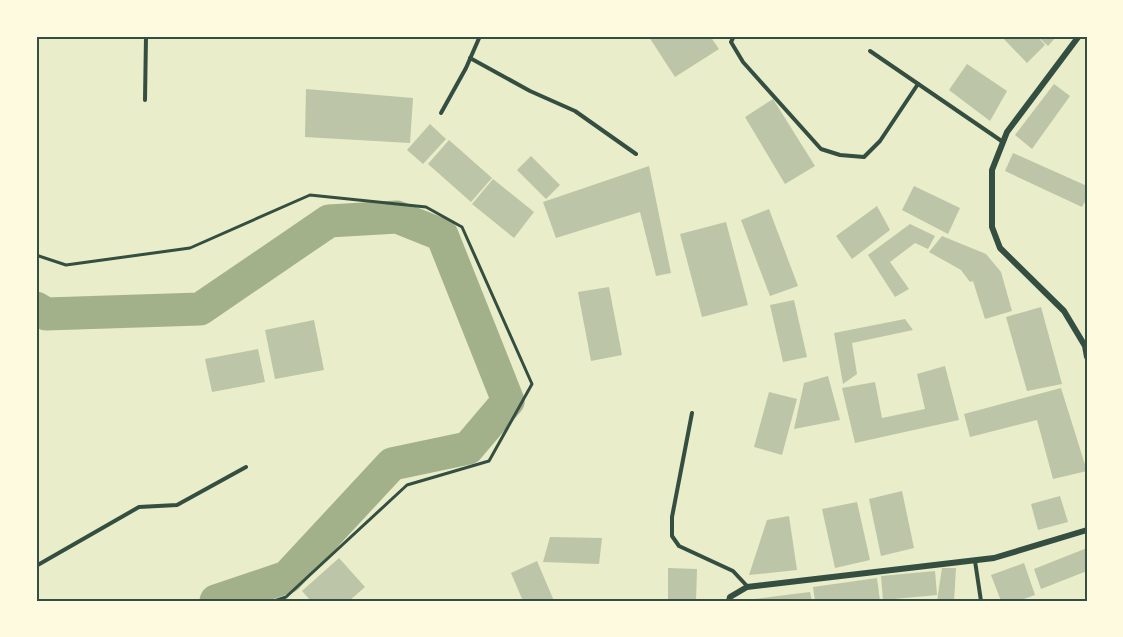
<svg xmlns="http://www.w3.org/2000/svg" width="1123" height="637" viewBox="0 0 1123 637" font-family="'Golos Text',sans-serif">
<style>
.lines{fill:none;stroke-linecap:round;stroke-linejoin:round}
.river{stroke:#a3b18a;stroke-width:33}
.building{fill:#bcc5a7}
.path{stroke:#344e41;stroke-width:3}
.service{stroke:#344e41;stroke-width:4}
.minor{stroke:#344e41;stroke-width:6}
.neatline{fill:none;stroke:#344e41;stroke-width:2}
</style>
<rect width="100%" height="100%" fill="#e9edc9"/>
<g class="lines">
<path class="river" d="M36,308L46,314L200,309L329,221L397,217L442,235L508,401L468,448L392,464L287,577L216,601"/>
</g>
<g class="building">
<path d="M710,36L719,49L675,77L649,37Z"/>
<path d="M1001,36H1037L1045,45L1027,63Z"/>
<path d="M1037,36H1057L1048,46Z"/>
<path d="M967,64L1007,91L990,121L949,90Z"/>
<path d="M1054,84L1070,96L1032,149L1015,135Z"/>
<path d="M306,89L413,98L410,143L305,137Z"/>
<path d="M773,99L815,166L785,184L745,117Z"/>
<path d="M430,124L446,139L423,164L407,150Z"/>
<path d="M449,140L492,178L471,202L428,164Z"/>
<path d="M1013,153L1087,186V198L1082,207L1005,171Z"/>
<path d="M531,156L560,185L546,199L517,170Z"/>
<path d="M649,166L671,273L656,276L640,212L556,238L543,202Z"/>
<path d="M493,179L534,212L514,238L472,204Z"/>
<path d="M914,186L960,208L948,234L902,210Z"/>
<path d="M877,206L890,230L852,259L836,236Z"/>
<path d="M769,209L798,286L770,296L741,220Z"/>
<path d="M726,222L748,305L702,317L680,234Z"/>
<path d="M910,224L935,236L928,249L915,243L890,262L909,289L895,297L868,255Z"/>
<path d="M942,236L986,254L1001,272L1012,311L985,319L973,281L970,282L961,270L929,252Z"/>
<path d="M609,287L622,355L591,361L578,292Z"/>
<path d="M794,300L807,357L783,362L770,305Z"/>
<path d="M1041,307L1062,384L1027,391L1006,317Z"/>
<path d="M905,319L913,330L852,343L857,374L843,384L834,333Z"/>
<path d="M314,320L324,370L275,379L265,330Z"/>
<path d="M258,349L265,382L212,392L205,359Z"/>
<path d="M945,366L959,420L855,443L842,388L875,382L882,418L925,409L917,374Z"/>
<path d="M828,376L840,420L794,429L804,383Z"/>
<path d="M1061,388L1087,471L1053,479L1037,420L970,437L964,414Z"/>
<path d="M769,392L797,399L782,455L754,447Z"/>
<path d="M902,491L914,548L881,556L869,499Z"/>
<path d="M1060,496L1068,522L1038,530L1031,504Z"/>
<path d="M857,502L870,560L835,568L822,509Z"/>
<path d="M789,516L797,570L749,575L767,520Z"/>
<path d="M550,537L602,538L599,564L543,562Z"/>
<path d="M1087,548V571L1041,589L1034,569Z"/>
<path d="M339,558L365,587L349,601H311L302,591Z"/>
<path d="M537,561L554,601H523L511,573Z"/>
<path d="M1024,563L1035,595L1018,601H1001L991,575Z"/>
<path d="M668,568L697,569L696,601H668Z"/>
<path d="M942,568H956L954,601H937Z"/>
<path d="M935,571L937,595L883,600L881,576Z"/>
<path d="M877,578L880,601H815L813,587Z"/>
<path d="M810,592L812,601H747V600Z"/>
</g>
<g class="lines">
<g class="path">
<path d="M36,39L37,36"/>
<path d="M36,255L66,265L190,248L310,195L426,207L462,227L532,384L489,461L407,485L286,597L274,601"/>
</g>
<g class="service">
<path d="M734,36L731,42L743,62L821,149L840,155L864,157L880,141L918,84"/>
<path d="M870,51L1003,142"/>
<path d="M470,58L530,91L575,111L636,154"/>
<path d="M145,100L146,36"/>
<path d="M441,113L466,68L480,36"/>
<path d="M692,413L672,517V536L679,546L733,571L747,586"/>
<path d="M975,561L981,601"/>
<path d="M36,566L139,507L177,505L246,467"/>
</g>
<g class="minor">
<path d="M1079,36L1007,132L992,170V227L1000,248L1064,311L1085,346L1087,357"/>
<path d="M729,601L730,597L747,587L994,558L1087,530"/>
</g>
</g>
<rect width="1123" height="637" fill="none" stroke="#fefae0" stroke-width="75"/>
<rect x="38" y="38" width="1048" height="562" class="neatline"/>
</svg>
